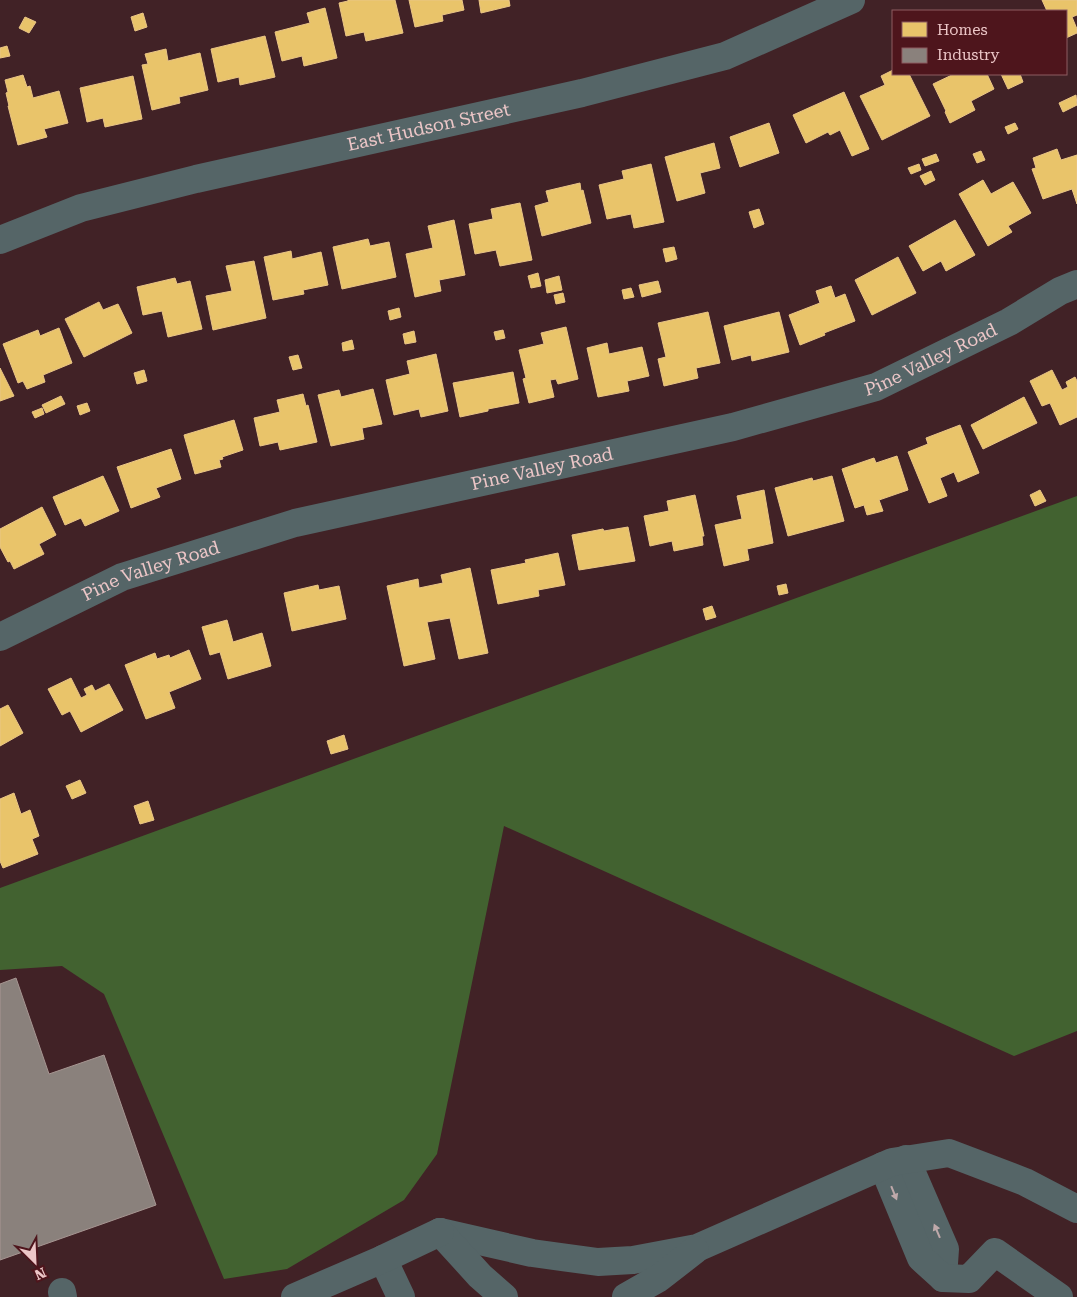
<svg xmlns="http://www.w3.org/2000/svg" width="1077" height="1297" viewBox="0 0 1077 1297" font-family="'Roboto Serif',serif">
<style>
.forest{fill:#426230}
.homes{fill:#e9c46a;stroke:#eac586}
.industry{fill:#8a817c;stroke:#a79692}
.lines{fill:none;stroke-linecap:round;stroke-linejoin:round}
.minor{stroke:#556567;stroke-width:28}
.oneway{fill:#bfa9aa}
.labels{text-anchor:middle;stroke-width:5;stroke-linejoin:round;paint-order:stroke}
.street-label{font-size:18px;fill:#ecc6c7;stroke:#4e151c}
</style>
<rect width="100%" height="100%" fill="#412226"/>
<path class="forest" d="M1077,496V1031L1014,1056L504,826L437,1154L404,1200L287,1269L224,1279L104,994L62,966L0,970V888L463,719Z"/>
<g class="homes">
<path d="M348,0H395L403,33L366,41L364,32L346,36L339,3L348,1Z"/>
<path d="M409,0H462L464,10L442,15L443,21L415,27Z"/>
<path d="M479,0H509L510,6L481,13Z"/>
<path d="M1042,0H1077V15L1072,17L1077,29V33L1066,38V11H1047Z"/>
<path d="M325,8L337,58L304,66L302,56L282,61L275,32L310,23L307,13Z"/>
<path d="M143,13L147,27L135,31L131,17Z"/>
<path d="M25,17L36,22L29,33L19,28Z"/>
<path d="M265,36L275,77L240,85L239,77L218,82L211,49Z"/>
<path d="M7,46L10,56L0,58V48Z"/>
<path d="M166,49L168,61L200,53L208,90L179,97L180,103L152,110L142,65L148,64L145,54Z"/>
<path d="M893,70V74H909L930,116L882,140L860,96L885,85L881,76Z"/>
<path d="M954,74H987L994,89L971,101L975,110L950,123L945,112L946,111L933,84Z"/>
<path d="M1001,74H1020L1023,82L1008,89Z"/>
<path d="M23,75L27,87L30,86L33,98L59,91L68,123L44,129L47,137L18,145L8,106H9L6,93L8,92L5,80Z"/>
<path d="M133,76L142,119L105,127L103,118L87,122L80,88Z"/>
<path d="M844,92L869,149L852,156L840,130L830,135L828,132L806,143L793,115Z"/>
<path d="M1076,95L1077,105L1063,112L1059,103Z"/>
<path d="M769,123L779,153L740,167L730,137Z"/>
<path d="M1015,123L1018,129L1008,134L1005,127Z"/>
<path d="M714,143L720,168L700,173L705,193L677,201L665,157Z"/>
<path d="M1057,149L1061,160L1077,155V204L1072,189L1043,199L1032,169L1036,168L1033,158Z"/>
<path d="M981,151L985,160L977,163L973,154Z"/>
<path d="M936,154L939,161L925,166L922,159Z"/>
<path d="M651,164L664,222L634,228L631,214L607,219L599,185L624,179L622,171Z"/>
<path d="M919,164L921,170L911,174L908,168Z"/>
<path d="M931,171L935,180L925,185L920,176Z"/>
<path d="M983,180L991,194L1013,182L1031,213L1008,226L1012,232L988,246L959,194Z"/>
<path d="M580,183L581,191L583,190L591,223L542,236L535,206L549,202L546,191Z"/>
<path d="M520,203L532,260L500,266L496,250L475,254L469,224L493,219L491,209Z"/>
<path d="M759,209L764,224L754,228L749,212Z"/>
<path d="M454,220L465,275L439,280L441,291L415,297L406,254L433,248L428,226Z"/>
<path d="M955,220L975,255L946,271L941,261L923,271L909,246Z"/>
<path d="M368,239L370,246L389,242L396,277L342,289L333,247Z"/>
<path d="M674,247L677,259L666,262L663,249Z"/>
<path d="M291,251L292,259L321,252L328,285L303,290L304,294L273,300L264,257Z"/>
<path d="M898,257L916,293L872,315L855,280Z"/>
<path d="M254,261L266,318L213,330L206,296L232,291L226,266Z"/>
<path d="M538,273L541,286L531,288L528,276Z"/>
<path d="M559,276L562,290L547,293L545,280Z"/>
<path d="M175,278L177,284L190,281L202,329L168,337L162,311L143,315L137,287Z"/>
<path d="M658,281L661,292L642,297L639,285Z"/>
<path d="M831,286L835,298L845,294L855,321L824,333L825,335L800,345L789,315L820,303L816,291Z"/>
<path d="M631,288L634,297L624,299L622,290Z"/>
<path d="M563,293L565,302L556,304L554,295Z"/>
<path d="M99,302L103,310L118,304L132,333L84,357L65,319Z"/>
<path d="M399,308L401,317L390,320L388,311Z"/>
<path d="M708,312L720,363L696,368L698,378L664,386L658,359L666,357L658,323Z"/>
<path d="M779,312L789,352L752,361L751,355L732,360L724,326Z"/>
<path d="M566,327L578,379L558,384L556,379L550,380L554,397L529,403L523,379L526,378L519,350L544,344L541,333Z"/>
<path d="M59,328L72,363L43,375L45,382L27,389L23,381L18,383L3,344L38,330L40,336Z"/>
<path d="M503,330L505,338L496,340L494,332Z"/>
<path d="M414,331L416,342L405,344L403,334Z"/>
<path d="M352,340L354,349L343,351L342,343Z"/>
<path d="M607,343L609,354L642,347L649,376L627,381L629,391L598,397L587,348Z"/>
<path d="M436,354L448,411L421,417L419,409L394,415L386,380L410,374L407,361Z"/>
<path d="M298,355L302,368L293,370L289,357Z"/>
<path d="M0,368L14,396L0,401Z"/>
<path d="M144,370L147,381L137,384L134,373Z"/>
<path d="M1052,370L1062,390L1068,387L1066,382L1075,377L1077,381V417L1060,425L1050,403L1042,406L1030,381Z"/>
<path d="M513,372L519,403L488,409V411L460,417L453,383Z"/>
<path d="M373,389L382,424L362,428L364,439L331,446L318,395L339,390L341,397Z"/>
<path d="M303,394L306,406L308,405L317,442L280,450L278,442L260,446L254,418L280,412L277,400Z"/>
<path d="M61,396L65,404L46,413L42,405Z"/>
<path d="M1024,397L1037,423L983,449L971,425Z"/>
<path d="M87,403L90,411L80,415L77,406Z"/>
<path d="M42,408L44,414L35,418L32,412Z"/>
<path d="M234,420L243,450L222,457L223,459L219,460L221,467L195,474L184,435Z"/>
<path d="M960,425L979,473L958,482L954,472L940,478L947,496L929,503L908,452L928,444L926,438Z"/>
<path d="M171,449L181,479L156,488L160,497L131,508L117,467Z"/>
<path d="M897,456L908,490L879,500L883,511L867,515L864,505L855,508L842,469L874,458L876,463Z"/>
<path d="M103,476L119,511L85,526L81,518L65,525L53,497Z"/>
<path d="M832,476L844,521L788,536L775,488L812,478L813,481Z"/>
<path d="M764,490L773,543L747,549L749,560L724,566L715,525L742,519L737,496Z"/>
<path d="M1040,490L1046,501L1035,506L1030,495Z"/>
<path d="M695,495L704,536H702L703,545L674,551L672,541L650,546L644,516L669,511L667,501Z"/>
<path d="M42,507L56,535L39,544L44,554L14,569L10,561L8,562L0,547V529Z"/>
<path d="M628,527L635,561L579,570L572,535L603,529L604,531Z"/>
<path d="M558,553L565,585L538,590L539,596L498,604L491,570L526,563L525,560Z"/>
<path d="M470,568L488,653L459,659L450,618L427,622L435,659L404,666L387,586L418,579L419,588L443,583L441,575Z"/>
<path d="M786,584L788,593L779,595L777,586Z"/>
<path d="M318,585L319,590L339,586L346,619L292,631L284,593Z"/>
<path d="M712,606L716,617L706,620L703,609Z"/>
<path d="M227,620L233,642L262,633L271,666L228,679L220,652L210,655L202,627Z"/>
<path d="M189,650L201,679L169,692L175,708L146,719L125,665L155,653L157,659L169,655L170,658Z"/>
<path d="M71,678L81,698L87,695L84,689L92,685L95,691L109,684L123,710L81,732L70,711L62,715L48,689Z"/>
<path d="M8,705L23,733L0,746V709Z"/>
<path d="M344,735L348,749L331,754L327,741Z"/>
<path d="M80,780L86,793L72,799L66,786Z"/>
<path d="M14,793L21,814L30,810L39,836L32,839L38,854L3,868L0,861V799Z"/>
<path d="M148,801L154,820L140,824L134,806Z"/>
</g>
<path class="industry" d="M16,978L49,1074L104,1055L156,1205L0,1260V984Z"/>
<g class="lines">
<g class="minor">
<path id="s1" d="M0,240L81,208L196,179L582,93L725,56L851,0"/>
<path id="s2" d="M0,637L122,577L295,523L733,427L876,387L1009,322L1060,291L1077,284"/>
<path d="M906,1159L945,1249L943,1278"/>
<path d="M883,1166L921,1258L943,1278L969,1279L995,1252L1059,1297"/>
<path d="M440,1232L532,1253L598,1262L633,1260L697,1248L892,1162L949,1153L1025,1182L1077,1209"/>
<path d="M440,1232L480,1276L504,1297"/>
<path d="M383,1259L401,1297"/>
<path d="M62,1292L63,1297"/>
<path d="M295,1297L383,1259L440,1232"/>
<path d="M626,1297L659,1278L695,1250"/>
</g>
</g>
<defs><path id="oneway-solid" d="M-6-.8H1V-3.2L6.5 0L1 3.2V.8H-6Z" transform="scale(1.25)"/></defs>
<g class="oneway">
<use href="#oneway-solid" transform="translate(894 1193) rotate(68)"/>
<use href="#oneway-solid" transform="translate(937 1231) rotate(-113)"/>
</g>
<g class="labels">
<g class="street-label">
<text dy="6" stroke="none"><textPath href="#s1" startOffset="444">East Hudson Street</textPath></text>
<text dy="6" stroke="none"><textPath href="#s2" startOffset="975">Pine Valley Road</textPath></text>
<text dy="6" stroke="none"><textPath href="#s2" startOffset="570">Pine Valley Road</textPath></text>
<text dy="6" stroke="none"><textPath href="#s2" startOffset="165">Pine Valley Road</textPath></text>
</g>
</g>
<rect x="892" y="10" width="175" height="65" fill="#4e151c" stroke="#8d5c60"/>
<rect x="902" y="22" width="25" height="15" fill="#e9c46a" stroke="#8d5c60"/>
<text x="937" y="35" font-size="15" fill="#ecc6c7">Homes</text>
<rect x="902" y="48" width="25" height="15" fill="#8a817c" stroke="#8d5c60"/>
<text x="937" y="60" font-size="15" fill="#ecc6c7">Industry</text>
<g transform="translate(35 1262) rotate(156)" stroke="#4e151c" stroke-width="4" paint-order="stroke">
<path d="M0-4L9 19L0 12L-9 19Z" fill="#ecc6c7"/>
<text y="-8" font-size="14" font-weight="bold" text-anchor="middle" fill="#ecc6c7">N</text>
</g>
</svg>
